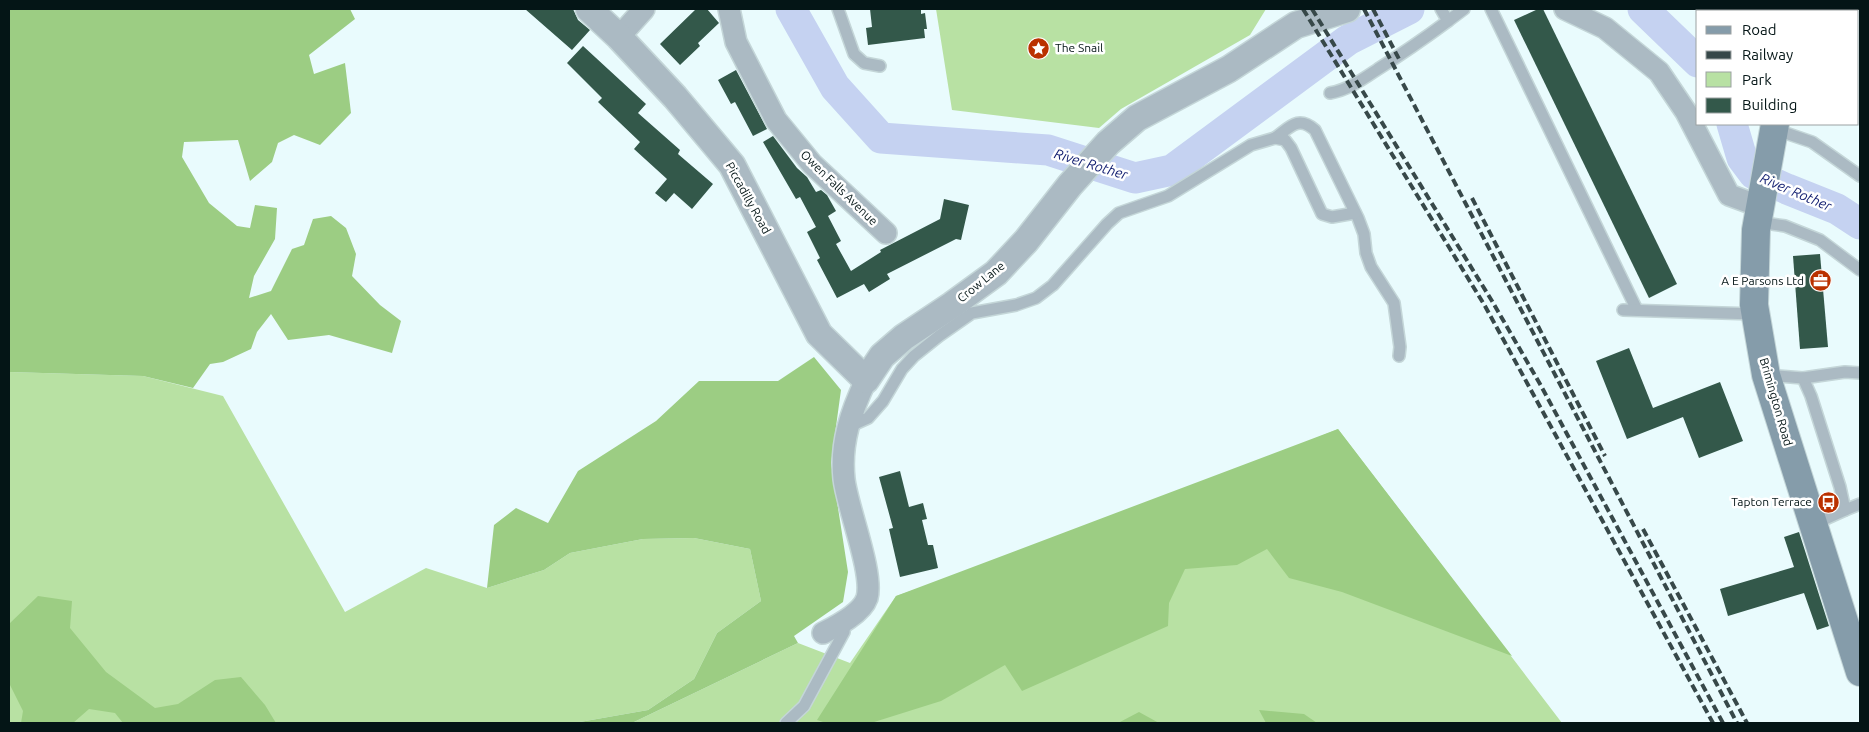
<svg xmlns="http://www.w3.org/2000/svg" width="1869" height="732" viewBox="0 0 1869 732" font-family="Ubuntu,sans-serif">
<style>
.green{fill:#b8e1a3}
.forest{fill:#9ccd83}
.lines{fill:none;stroke-linecap:round;stroke-linejoin:round}
.river{stroke:#c5d2f1;stroke-width:31}
.building{fill:#33584a}
.service-casing{stroke:#c4d6d8;stroke-width:14}
.minor-casing{stroke:#c4d6d8;stroke-width:24}
.tertiary-casing{stroke:#c4d6d8;stroke-width:29}
.secondary-casing{stroke:#c4d6d8;stroke-width:30}
.service{stroke:#abbac3;stroke-width:11}
.minor{stroke:#abbac3;stroke-width:21}
.tertiary{stroke:#abbac3;stroke-width:26}
.secondary{stroke:#859caa;stroke-width:28}
.rail{stroke:#374849;stroke-width:4;stroke-dasharray:8 4;stroke-linecap:butt}
.labels{text-anchor:middle;stroke-width:5;stroke-linejoin:round;paint-order:stroke}
.poi-label{font-size:12px;fill:#041516;stroke:#fff;text-anchor:end}
.street-label{font-size:12px;fill:#041516;stroke:#fff}
.water-label{font-size:14px;font-style:italic;fill:#101c6f;stroke:#fff}
</style>
<rect width="100%" height="100%" fill="#e9fbfd"/>
<g class="green">
<path d="M936,9H1266L1250,35L1121,109L1099,128L952,110Z"/>
<path d="M9,372L143,376L223,396L345,612L426,568L487,588L544,570L570,553L643,539L694,538L750,549L761,601L717,633L694,679L648,710L574,723H9Z"/>
<path d="M1338,429L1562,723H632L798,643L850,663L896,596L1095,529Z"/>
</g>
<g class="forest">
<path d="M9,9H350L355,19L309,55L314,74L345,63L351,113L320,145L294,135L278,143L272,162L250,181L238,140L184,142L182,157L209,203L237,226L250,228L255,205L277,208L275,239L254,276L249,298L271,291L292,249L304,245L313,219L331,216L346,228L356,254L352,276L380,305L401,321L392,353L329,335L288,340L271,314L257,332L251,349L223,362L210,364L193,388L143,376L9,372Z"/>
<path d="M814,357L841,390L831,463L848,572L843,602L794,636L798,643L632,723H574L648,710L694,679L717,633L761,601L750,549L694,538L643,539L570,553L544,570L487,588L494,525L516,508L548,523L578,471L656,421L699,381H778Z"/>
<path d="M1338,429L1512,656L1342,592L1289,578L1267,549L1237,565L1185,569L1169,603L1168,626L1022,691L1005,665L941,701L871,723H826L817,720L896,596Z"/>
<path d="M38,596L72,601L70,628L106,672L155,708L178,704L215,680L241,677L265,705L276,723H123L115,713L89,709L73,723H21L23,711L9,683V624Z"/>
<path d="M1259,710L1304,714L1317,723H1266Z"/>
<path d="M1139,712L1159,723H1118Z"/>
</g>
<g class="lines">
<g class="river">
<path d="M791,9L835,87L881,138L1048,150L1135,178L1172,170L1348,40L1409,9"/>
<path d="M1643,9L1698,62"/>
<path d="M1732,124L1742,158L1754,174L1787,189L1837,209L1860,224"/>
</g>
</g>
<g class="building">
<path d="M525,9H573L578,20L590,30L572,50Z"/>
<path d="M696,9H707L719,23L698,43L700,46L680,65L660,44Z"/>
<path d="M870,9H921V14L925,13L927,29H924L925,38L868,45L866,28L872,27Z"/>
<path d="M1538,9H1543L1677,284L1649,298L1514,20Z"/>
<path d="M583,46L646,104L638,113L680,150L678,154L713,184L692,209L674,193L666,202L655,193L667,179L634,149L640,142L598,102L602,98L567,63Z"/>
<path d="M736,70L767,129L753,136L735,102L731,104L718,80Z"/>
<path d="M773,136L797,168L807,177L816,192L821,190L827,195L836,211L828,216L841,241L836,244L851,271L881,252L880,250L940,219L944,199L969,205L961,240L956,239L887,274L890,279L869,292L864,284L837,298L817,260L820,258L807,232L816,227L800,197L796,199L763,142Z"/>
<path d="M1820,254L1828,347L1800,349L1793,256Z"/>
<path d="M1629,348L1653,408L1720,382L1743,441L1699,458L1683,417L1627,439L1596,361Z"/>
<path d="M900,471L909,507L923,503L927,519L922,520L928,545H933L938,568L900,577L889,529L893,528L879,477Z"/>
<path d="M1799,532L1829,626L1817,630L1804,593L1728,616L1720,589L1794,567L1784,537Z"/>
</g>
<g class="lines">
<defs>
<g id="service">
<path d="M838,9L854,54L864,63L880,66"/>
<path d="M1441,9L1448,21L1464,9"/>
<path d="M1491,9L1637,310"/>
<path d="M1330,93C1348,90 1363,79 1378,69C1402,54 1425,38 1448,21"/>
<path d="M1774,129L1812,142L1860,176"/>
<path d="M1275,138C1290,127 1298,115 1315,130L1358,218L1364,234L1366,253L1371,267L1394,303L1400,347L1399,356"/>
<path d="M1758,222L1785,226L1820,240L1860,270"/>
<path d="M1623,310L1755,314"/>
<path d="M1767,375L1803,378L1811,396L1840,487L1845,510L1814,524"/>
<path d="M1803,378L1845,372L1860,373"/>
<path d="M848,427L868,418L883,401L902,369L914,356L939,336L972,313L1016,305L1036,298L1053,285L1107,224L1119,213L1168,196L1251,145L1275,138L1285,140L1291,148L1322,214L1332,217L1355,213"/>
<path d="M1845,510L1860,504"/>
<path d="M786,723L804,706L844,632L845,621"/>
</g>
<g id="minor">
<path d="M729,9L736,42L776,120L812,164L886,233"/>
<path d="M1565,9L1605,28L1659,72L1686,112L1729,195L1759,206"/>
<path d="M619,37L644,9"/>
<path d="M823,633C837,626 862,613 867,598C874,573 847,507 844,479C840,443 851,412 866,380"/>
</g>
<path id="tertiary" d="M589,9L619,37L675,97L732,165L819,334L866,380L882,356L904,337L952,305L996,273L1026,241L1070,185L1108,143L1137,118L1229,69L1296,25L1347,9"/>
<g id="secondary">
<path d="M1775,9V11"/>
<path d="M1775,124L1756,230L1754,305L1766,375L1860,672"/>
</g>
</defs>
<use href="#service" class="service-casing"/>
<use href="#minor" class="minor-casing"/>
<use href="#tertiary" class="tertiary-casing"/>
<use href="#secondary" class="secondary-casing"/>
<use href="#service" class="service"/>
<use href="#minor" class="minor"/>
<use href="#tertiary" class="tertiary"/>
<use href="#secondary" class="secondary"/>
<g class="rail">
<path d="M1303,9L1485,306L1713,723"/>
<path d="M1312,9L1492,301L1540,384L1723,723"/>
<path d="M1364,9L1737,723"/>
<path d="M1373,9L1399,59"/>
<path d="M1472,198L1605,456"/>
<path d="M1643,529L1747,723"/>
</g>
</g>
<defs>
<symbol id="sight-disc" viewBox="-11 -11 22 22"><circle r="9.5" fill="#ba3100" stroke="#fff"/><path d="M0-6L1.8-2.2L6-1.7L2.9 1.2L3.7 5.4L0 3.3L-3.7 5.4L-2.9 1.2L-6-1.7L-1.8-2.2Z" fill="#fff"/></symbol>
<symbol id="office-disc" viewBox="-11 -11 22 22"><circle r="9.5" fill="#ba3100" stroke="#fff"/><path d="M-6-3h4V-5.5h4V-3h4V5H-6ZM-1-4.5V-3h2v-1.5ZM-6 0V1H6V0Z" fill="#fff"/></symbol>
<symbol id="bus-disc" viewBox="-11 -11 22 22"><circle r="9.5" fill="#ba3100" stroke="#fff"/><path d="M-5-6H5V4H4V6H2V4H-2V6H-4V4H-5ZM-3.5-4V0h7V-4ZM-3.5 1.2v1.5H-2V1.2ZM2 1.2v1.5H3.5V1.2Z" fill="#fff"/></symbol>
</defs>
<g fill-rule="evenodd">
<use href="#sight-disc" x="1026" y="36" width="25" height="25"/>
<use href="#office-disc" x="1808" y="268" width="25" height="25"/>
<use href="#bus-disc" x="1816" y="490" width="25" height="25"/>
</g>
<g class="labels">
<g class="poi-label">
<text x="1055" y="52" text-anchor="start">The Snail</text>
<text x="1804" y="285">A E Parsons Ltd</text>
<text x="1812" y="506">Tapton Terrace</text>
</g>
<g class="street-label">
<text transform="translate(839 188) rotate(44)" y="4">Owen Falls Avenue</text>
<text transform="translate(748 198) rotate(61)" y="4">Piccadilly Road</text>
<text transform="translate(981 282) rotate(-39)" y="4">Crow Lane</text>
<text transform="translate(1776 402) rotate(74)" y="4">Brimington Road</text>
</g>
<g class="water-label">
<text transform="translate(1091 164) rotate(17)" y="5">River Rother</text>
<text transform="translate(1796 192) rotate(23)" y="5">River Rother</text>
</g>
</g>
<rect width="1869" height="732" fill="none" stroke="#041516" stroke-width="20"/>
<rect x="1696" y="10" width="162" height="115" fill="#ffffff" stroke="#9ba1a2"/>
<rect x="1706" y="26" width="25" height="8" fill="#859caa" stroke="#9ba1a2"/>
<text x="1742" y="35" font-size="15" fill="#041516">Road</text>
<rect x="1706" y="51" width="25" height="8" fill="#374849" stroke="#9ba1a2"/>
<text x="1742" y="60" font-size="15" fill="#041516">Railway</text>
<rect x="1706" y="72" width="25" height="15" fill="#b8e1a3" stroke="#9ba1a2"/>
<text x="1742" y="85" font-size="15" fill="#041516">Park</text>
<rect x="1706" y="98" width="25" height="15" fill="#33584a" stroke="#9ba1a2"/>
<text x="1742" y="110" font-size="15" fill="#041516">Building</text>
</svg>
